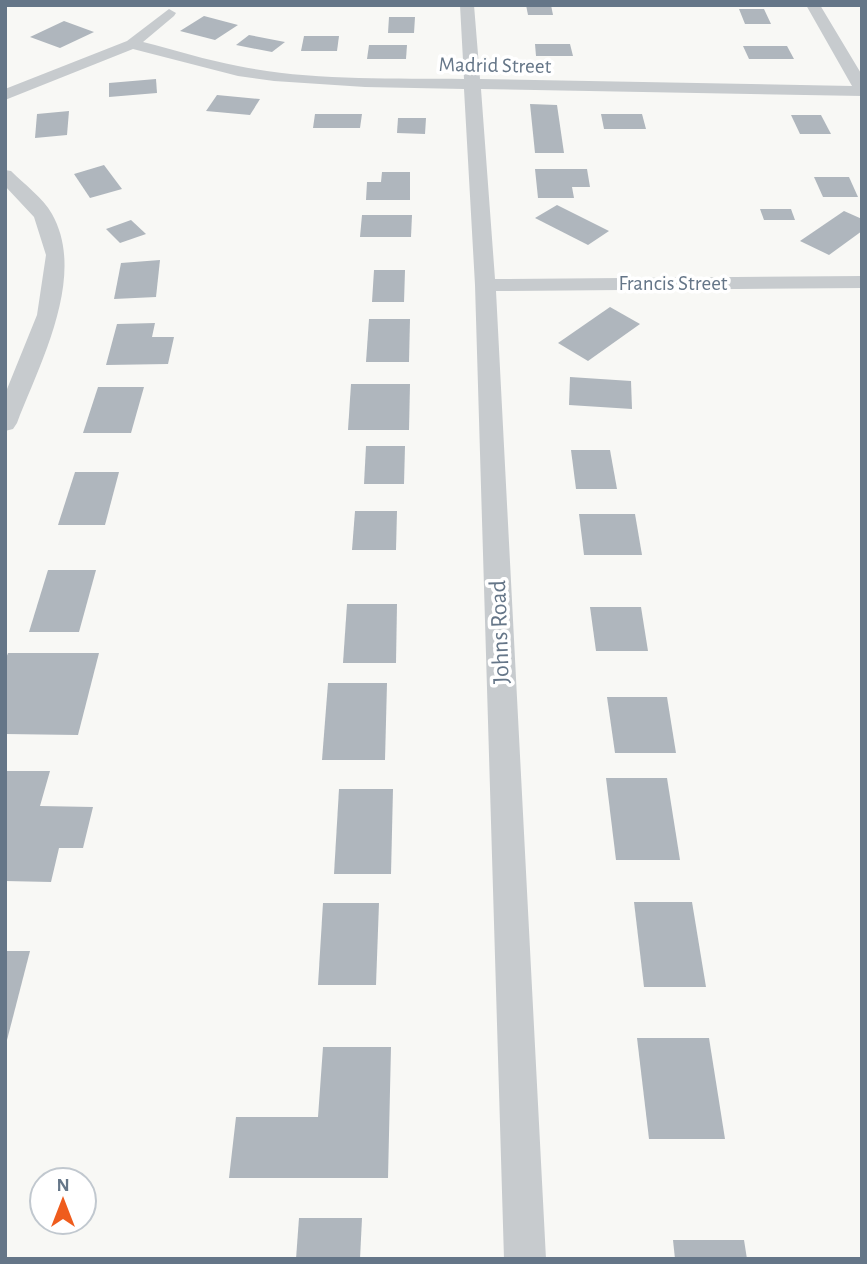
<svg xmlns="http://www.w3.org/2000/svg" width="867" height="1264" viewBox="0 0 867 1264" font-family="'Alegreya Sans',sans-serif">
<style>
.building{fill:#afb6bd}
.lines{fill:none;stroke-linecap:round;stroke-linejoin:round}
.minor{fill:#c7cbce;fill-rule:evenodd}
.labels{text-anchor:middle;stroke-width:7;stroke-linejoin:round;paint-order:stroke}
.far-street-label{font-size:21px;fill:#657688;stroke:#fff}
.street-label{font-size:24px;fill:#657688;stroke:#fff}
</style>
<rect width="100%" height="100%" fill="#f8f8f5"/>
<g class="building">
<path d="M526,5H551L553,15H528Z"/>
<path d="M739,9H764L771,24H745Z"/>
<path d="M204,16L238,25L215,40L180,31Z"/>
<path d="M389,17H415L414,33H388Z"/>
<path d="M64,21L94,32L60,48L30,37Z"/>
<path d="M249,35L285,42L272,52L236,45Z"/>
<path d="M304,36H339L337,51H301Z"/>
<path d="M535,44H570L573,56H536Z"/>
<path d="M369,45H407L406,59H367Z"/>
<path d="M743,46H787L794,59H749Z"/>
<path d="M156,79L157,93L109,97V83Z"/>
<path d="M217,95L260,99L250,115L206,111Z"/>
<path d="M530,104L557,105L564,153H535Z"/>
<path d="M69,111L67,135L35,138L37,114Z"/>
<path d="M315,114H362L360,128H313Z"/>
<path d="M601,114H642L646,129H604Z"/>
<path d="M791,115H821L831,134H800Z"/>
<path d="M398,118H426L425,134L397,133Z"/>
<path d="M104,165L122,189L90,198L74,174Z"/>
<path d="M535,169H587L590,187H572L574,198H538Z"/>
<path d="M382,172H410V200H366L367,182H381Z"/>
<path d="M814,177H849L858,197H823Z"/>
<path d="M557,205L609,231L588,245L535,218Z"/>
<path d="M760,209H791L795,220H764Z"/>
<path d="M844,211L862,219V231L829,255L800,241Z"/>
<path d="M362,215H412L411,237H360Z"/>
<path d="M131,220L146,234L120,243L106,229Z"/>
<path d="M160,260L156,297L114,299L121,263Z"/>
<path d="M374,270H405L404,302H372Z"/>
<path d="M610,307L640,324L588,361L558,343Z"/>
<path d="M369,319H410L409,362H366Z"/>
<path d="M155,323L152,337H174L168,364L106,365L117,324Z"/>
<path d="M570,377L631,381L632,409L569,405Z"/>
<path d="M351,384H410L409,430H348Z"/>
<path d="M98,387H144L131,433H83Z"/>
<path d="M366,446H405L404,484H364Z"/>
<path d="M571,450H610L617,489H576Z"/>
<path d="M75,472H119L105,525H58Z"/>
<path d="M355,511H397L396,550H352Z"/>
<path d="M579,514H635L642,555H584Z"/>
<path d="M48,570H96L79,632H29Z"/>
<path d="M347,604H397L396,663H343Z"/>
<path d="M590,607H641L648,651H596Z"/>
<path d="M8,653H99L78,735L5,734V661Z"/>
<path d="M328,683H387L385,760H322Z"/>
<path d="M607,697H667L676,753H615Z"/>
<path d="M5,771H50L40,806L93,807L83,848H59L51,882L5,881Z"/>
<path d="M606,778H667L680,860H616Z"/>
<path d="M339,789H393L391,874H334Z"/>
<path d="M634,902H692L706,987H644Z"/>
<path d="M323,903H379L376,985H318Z"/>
<path d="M5,951H30L6,1044H5Z"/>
<path d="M637,1038H709L725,1139H649Z"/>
<path d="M323,1047H391L388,1178H229L236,1117H318Z"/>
<path d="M299,1218H362L360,1259H296Z"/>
<path d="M673,1240H744L747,1259H675Z"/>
</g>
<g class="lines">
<g class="minor">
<path d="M460,5H474L480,79L852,86L806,5H820L862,75V96L481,89L495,279L862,276V288L496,291L546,1259H504L475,285L464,89L365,87L274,81L238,76L133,49L5,100V89L127,41L169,9L176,13L174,16L143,42C175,50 206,60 238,66C311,81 389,78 464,79Z"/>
<path d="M5,170L11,171C24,184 43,198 52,214C87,276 40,363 17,423L13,429L5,431V394L37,315L46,255L34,217L5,186Z"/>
</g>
</g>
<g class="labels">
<g class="far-street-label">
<text transform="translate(495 65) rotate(1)" y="7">Madrid Street</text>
<text x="673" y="290">Francis Street</text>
</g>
<g class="street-label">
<text transform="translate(499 632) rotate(-92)" y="8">Johns Road</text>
</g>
</g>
<rect width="867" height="1264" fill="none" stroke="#657688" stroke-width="14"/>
<g transform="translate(63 1201)"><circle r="33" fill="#ffffff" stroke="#c1c8cf" stroke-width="2"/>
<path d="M0-5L12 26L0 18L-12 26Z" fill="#ef5c1d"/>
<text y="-10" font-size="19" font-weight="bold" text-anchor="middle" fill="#657688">N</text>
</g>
</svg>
